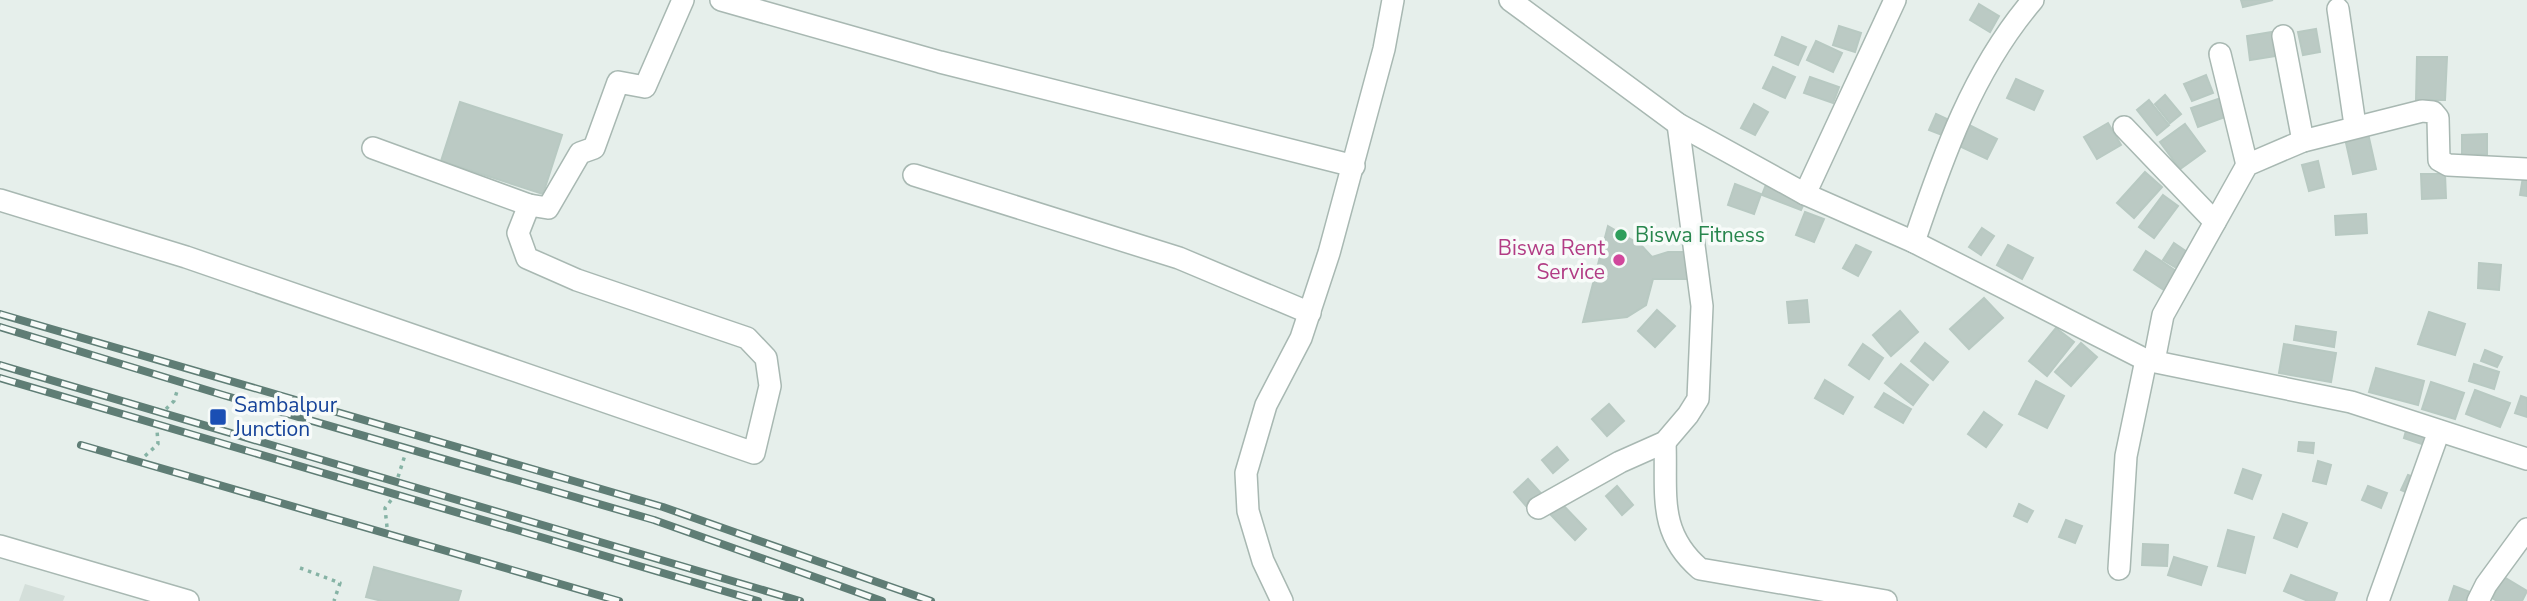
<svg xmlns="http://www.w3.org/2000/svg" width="2527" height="601" viewBox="0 0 2527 601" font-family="'Nunito Sans',sans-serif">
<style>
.built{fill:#d4dfda}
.building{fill:#bbcac4;stroke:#b8c9c2;stroke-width:2}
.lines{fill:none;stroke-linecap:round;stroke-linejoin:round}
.minor-casing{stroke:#a8b8b2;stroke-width:24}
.path{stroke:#86b3a5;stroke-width:3.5;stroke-dasharray:3.5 5;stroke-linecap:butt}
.minor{stroke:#fff;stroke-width:21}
.rail-casing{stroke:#5f7d75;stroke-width:8}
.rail{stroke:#f7fbf9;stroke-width:5;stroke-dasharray:16;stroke-linecap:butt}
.leisure-dot{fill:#2e9e5b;stroke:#f7fbf9;stroke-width:2.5}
.hotel-dot{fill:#d1479c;stroke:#f7fbf9;stroke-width:2.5}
.transit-dot{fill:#1a4fb4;stroke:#f7fbf9;stroke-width:2.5}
.labels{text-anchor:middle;stroke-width:7;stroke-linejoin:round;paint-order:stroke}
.leisure-label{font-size:21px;fill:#27864d;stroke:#f7fbf9;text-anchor:start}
.hotel-label{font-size:21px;fill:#b23c85;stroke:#f7fbf9;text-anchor:end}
.transit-label{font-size:21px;fill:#164399;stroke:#f7fbf9;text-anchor:start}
</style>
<rect width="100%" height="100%" fill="#e6efeb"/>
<path class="built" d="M25,584L65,596L63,601H19Z"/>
<g class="building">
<path d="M2241,0H2273L2243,7Z"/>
<path d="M1979,4L1999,16L1990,32L1970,20Z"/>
<path d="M1839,26L1861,33L1855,52L1833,45Z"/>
<path d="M2316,29L2320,52L2303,55L2298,32Z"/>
<path d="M2272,32L2276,56L2250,60L2247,36Z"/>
<path d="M1782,37L1806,47L1798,65L1775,55Z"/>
<path d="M1816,41L1842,53L1833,72L1807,60Z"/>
<path d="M2417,57H2447L2445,100H2416Z"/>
<path d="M1773,67L1795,77L1785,98L1763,88Z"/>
<path d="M2206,75L2213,93L2192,101L2184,84Z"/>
<path d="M1810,77L1839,87L1833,103L1804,93Z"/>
<path d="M2016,79L2043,91L2034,110L2007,98Z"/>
<path d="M2165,95L2181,114L2170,123L2155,104Z"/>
<path d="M2221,98L2228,116L2198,127L2191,108Z"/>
<path d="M2149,100L2169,125L2157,135L2137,110Z"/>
<path d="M460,102L562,135L543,194L441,161Z"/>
<path d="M1754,104L1768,112L1755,135L1741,128Z"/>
<path d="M1936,114L1949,120L1942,135L1929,130Z"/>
<path d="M1965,123L1997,139L1987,159L1955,144Z"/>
<path d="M2108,123L2121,145L2097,159L2084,137Z"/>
<path d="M2185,124L2205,151L2180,169L2160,142Z"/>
<path d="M2367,129L2376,169L2353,174L2344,134Z"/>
<path d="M2487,134V154L2462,155V135Z"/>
<path d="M2318,161L2324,187L2309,191L2302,165Z"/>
<path d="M2524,171L2527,172V196L2520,195Z"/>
<path d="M2145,172L2162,187L2134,218L2117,203Z"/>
<path d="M2421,174H2445L2446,198L2422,199Z"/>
<path d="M1767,182L1807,197L1801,210L1762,195Z"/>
<path d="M1735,184L1761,194L1754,214L1728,205Z"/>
<path d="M2163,195L2178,206L2154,238L2139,227Z"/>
<path d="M1805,212L1824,219L1814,242L1796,235Z"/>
<path d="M2366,214L2367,233L2336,235L2335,216Z"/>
<path d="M1608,226L1641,245L1652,257L1668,252H1693L1694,279H1653L1646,305L1627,317L1583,322Z"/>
<path d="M1982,228L1994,236L1981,255L1969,247Z"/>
<path d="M2174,243L2193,256L2183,272L2163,260Z"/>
<path d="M1856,245L1871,252L1858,276L1843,268Z"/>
<path d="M2008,245L2033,258L2022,279L1997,265Z"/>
<path d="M2146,251L2182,275L2170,294L2134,270Z"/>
<path d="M2479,263L2501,265L2499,290L2478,288Z"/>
<path d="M1984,298L2003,318L1969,349L1950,329Z"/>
<path d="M1807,300L1809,322L1789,323L1787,302Z"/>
<path d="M1657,310L1675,326L1655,347L1638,331Z"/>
<path d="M1900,311L1918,332L1891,356L1873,335Z"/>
<path d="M2429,312L2465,324L2455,355L2418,344Z"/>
<path d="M2296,326L2336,332L2334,347L2294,340Z"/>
<path d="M2056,328L2074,342L2047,376L2029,361Z"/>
<path d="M1925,343L1948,362L1933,380L1911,361Z"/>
<path d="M2081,343L2097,357L2071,386L2055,372Z"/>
<path d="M1863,344L1883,358L1869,379L1849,365Z"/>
<path d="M2284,344L2336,353L2331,382L2279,373Z"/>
<path d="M2485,350L2502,357L2497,367L2481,361Z"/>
<path d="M1901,364L1928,385L1913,405L1885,383Z"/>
<path d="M2474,364L2499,372L2494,389L2469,381Z"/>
<path d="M2376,368L2424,381L2418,405L2369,392Z"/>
<path d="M1825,380L1853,397L1843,414L1815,398Z"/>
<path d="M2036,381L2064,396L2047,428L2019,414Z"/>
<path d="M2431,382L2464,393L2455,419L2422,409Z"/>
<path d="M2475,390L2510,403L2500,427L2466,414Z"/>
<path d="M1884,393L1911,409L1903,423L1875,407Z"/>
<path d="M2521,396L2527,398V417L2515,413Z"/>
<path d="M1609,404L1624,421L1607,436L1592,419Z"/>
<path d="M1984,412L2002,425L1986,447L1968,434Z"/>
<path d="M2407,427L2444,439L2440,450L2404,438Z"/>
<path d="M2299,442L2314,443L2313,453L2298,451Z"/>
<path d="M1557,447L1568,460L1553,473L1542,460Z"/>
<path d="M2318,461L2331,465L2326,484L2313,481Z"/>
<path d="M2243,469L2261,475L2252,499L2235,493Z"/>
<path d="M2408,475L2424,481L2417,497L2401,490Z"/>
<path d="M1528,479L1547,500L1532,513L1514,492Z"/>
<path d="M1617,486L1633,505L1622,515L1606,496Z"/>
<path d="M2368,486L2387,493L2381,508L2362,500Z"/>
<path d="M1561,503L1586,529L1575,540L1550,514Z"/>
<path d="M2019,504L2033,511L2027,522L2014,516Z"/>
<path d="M2283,514L2307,523L2297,547L2274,538Z"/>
<path d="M2066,520L2082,526L2075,543L2059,537Z"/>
<path d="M2228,530L2254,537L2245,573L2218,566Z"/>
<path d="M2143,544L2168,545L2167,566L2142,565Z"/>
<path d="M2174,557L2207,567L2201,585L2168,575Z"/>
<path d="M374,567L461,591L458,601H382L366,597Z"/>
<path d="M2291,575L2337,593L2334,601H2308L2284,591Z"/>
<path d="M2504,577L2527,591L2522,601H2497L2492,598Z"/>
<path d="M2454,586L2470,592L2466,601H2449Z"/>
</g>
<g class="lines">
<defs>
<g id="minor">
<path d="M721,0L940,62L1354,166"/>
<path d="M1510,0L1678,124L1805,194L1914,242L2146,360L2351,402L2527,459"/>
<path d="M2338,9L2355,125"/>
<path d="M2283,36L2303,141"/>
<path d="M2220,54L2247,165"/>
<path d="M2124,127L2215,222"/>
<path d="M373,148L529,205L548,208L580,153L594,148L618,82L645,87L683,0"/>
<path d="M914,175L1179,258L1310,313"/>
<path d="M1805,194L1895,0"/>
<path d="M0,200L186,257L754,453L770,386L766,358L747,338L577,280L527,258L518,233L529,205"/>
<path d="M1914,242C1943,156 1973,70 2033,0"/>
<path d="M2154,361L2163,315L2247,165L2303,141L2422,111L2433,112L2438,118L2439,160L2448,165L2527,169"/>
<path d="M1665,442C1667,494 1657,532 1700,569L1886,601"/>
<path d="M1538,508L1620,462L1665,442L1688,415L1698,399L1702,306L1678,124"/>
<path d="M0,546L188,601"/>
<path d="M2119,569L2126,456L2146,360"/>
<path d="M1282,601L1263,561L1248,511L1246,473L1266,405L1301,338L1329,253L1384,49L1393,0"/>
<path d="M2378,601L2439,431"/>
<path d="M2478,601L2486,585L2527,529"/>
</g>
</defs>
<use href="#minor" class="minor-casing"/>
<g class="path">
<path d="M166,409L174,401L178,388"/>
<path d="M145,456L158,444L157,430"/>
<path d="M398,477L405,455"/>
<path d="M387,527L385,508L392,499"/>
<path d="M300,568L340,583L334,601"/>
</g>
<use href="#minor" class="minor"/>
<defs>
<g id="rail">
<path d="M0,314L663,507L931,601"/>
<path d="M0,327L223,395L654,520L882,601"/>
<path d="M0,365L800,601"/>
<path d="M0,378L758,601"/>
<path d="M81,445L619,601"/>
</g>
</defs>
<use href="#rail" class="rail-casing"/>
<use href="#rail" class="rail"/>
</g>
<circle class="leisure-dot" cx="1621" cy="235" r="7"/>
<circle class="hotel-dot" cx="1619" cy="260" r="7"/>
<rect class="transit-dot" x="209" y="408" width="18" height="18" rx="3.5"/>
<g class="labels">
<g class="leisure-label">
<text x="1635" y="242">Biswa Fitness</text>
</g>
<g class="hotel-label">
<text x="1605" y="255">Biswa Rent<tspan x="1605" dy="24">Service</tspan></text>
</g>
<g class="transit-label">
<text x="234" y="412">Sambalpur<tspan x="234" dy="24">Junction</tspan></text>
</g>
</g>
</svg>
